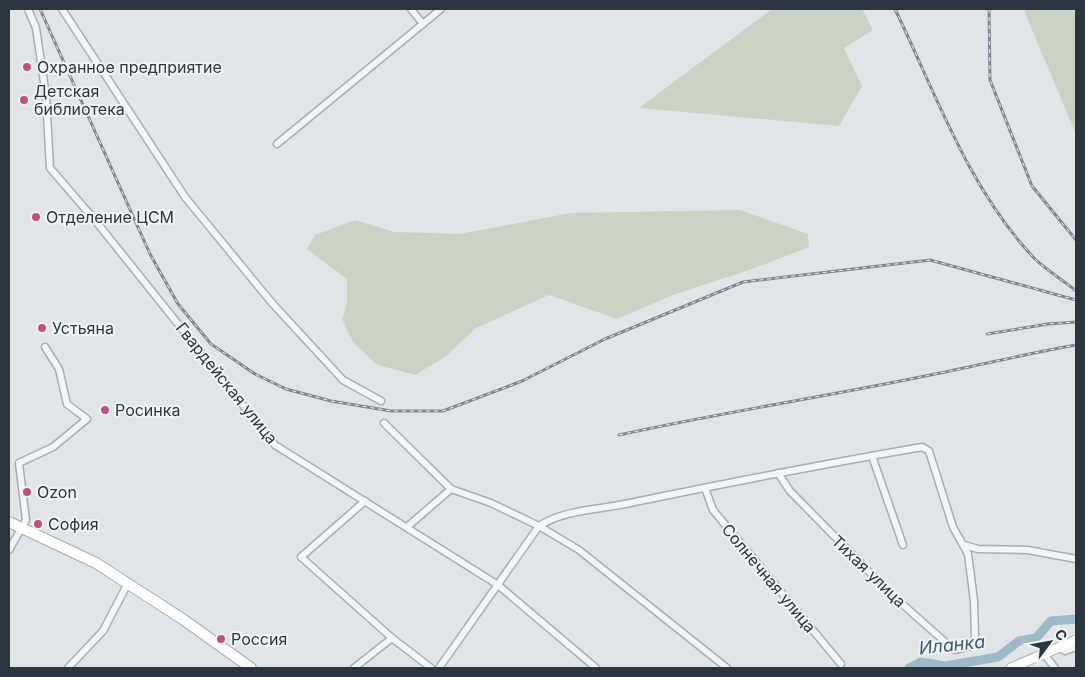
<svg xmlns="http://www.w3.org/2000/svg" width="1085" height="677" viewBox="0 0 1085 677" font-family="Inter,sans-serif">
<style>
.green{fill:#c9d2c3}
.lines{fill:none;stroke-linecap:round;stroke-linejoin:round}
.river{stroke:#9fb8c6;stroke-width:9}
.street-casing{stroke:#a7adb2;stroke-width:9}
.secondary-casing{stroke:#a7adb2;stroke-width:11}
.primary-casing{stroke:#a1abb3;stroke-width:12}
.street{stroke:#f3f5f7;stroke-width:6}
.secondary{stroke:#fff;stroke-width:9}
.primary{stroke:#fff;stroke-width:10}
.rail-casing{stroke:#7c8791;stroke-width:3}
.rail{stroke:#f0f4f6;stroke-width:1;stroke-dasharray:4;stroke-linecap:butt}
.poi-dot{fill:#c35074;stroke:#f0f4f6;stroke-width:2}
.labels{text-anchor:middle;stroke-width:4;stroke-linejoin:round;paint-order:stroke}
.poi-label{font-size:16px;fill:#2b353f;stroke:#f0f4f6;text-anchor:start}
.street-label{font-size:16px;fill:#2b353f;stroke:#f0f4f6}
.water-label{font-size:18px;font-style:italic;fill:#385a6f;stroke:#f0f4f6}
</style>
<rect width="100%" height="100%" fill="#e1e5e8"/>
<g class="green">
<path d="M772,9H862L873,30L844,48L862,86L839,126L639,108Z"/>
<path d="M1025,9H1076V134L1025,13Z"/>
<path d="M740,210L808,234L809,247L752,269L673,295L617,319L549,295L476,328L445,357L415,375L376,364L353,342L342,319L347,304V279L307,249L315,235L355,220L395,232L460,234L571,213Z"/>
</g>
<g class="lines">
<path class="river" d="M909,668L921,662L945,666L998,657L1019,641L1036,638L1051,621L1076,619"/>
<defs>
<g id="street">
<path d="M28,9L36,28L46,96L50,168L94,219L275,445L498,585L596,668"/>
<path d="M62,9L185,197L272,303L343,380L381,401"/>
<path d="M411,9L423,24"/>
<path d="M277,144L441,9"/>
<path d="M384,423L451,489L491,503L539,526L579,550L727,668"/>
<path d="M872,456L903,545"/>
<path d="M705,488L713,510L841,664"/>
<path d="M365,501L301,557L392,638"/>
<path d="M407,527L451,489"/>
<path d="M964,545L978,549L1028,550L1076,559"/>
<path d="M9,550L26,520L19,463L53,447L87,419L67,404L59,369L45,347"/>
<path d="M1060,648L1065,651L1076,647"/>
<path d="M1044,654L1055,668"/>
<path d="M68,668L103,631L128,583"/>
<path d="M354,668L392,638L431,668"/>
<path d="M439,668L539,526C565,509 600,510 630,503C727,483 824,464 922,447L929,451L953,527L968,554L974,601L975,637L971,646L954,650L891,594L790,491L778,473"/>
</g>
<path id="secondary" d="M1011,668L1076,640"/>
<path id="primary" d="M9,522L96,563L184,620L251,668"/>
</defs>
<use href="#street" class="street-casing"/>
<use href="#secondary" class="secondary-casing"/>
<use href="#primary" class="primary-casing"/>
<use href="#street" class="street"/>
<use href="#secondary" class="secondary"/>
<use href="#primary" class="primary"/>
<defs>
<g id="rail">
<path d="M40,9L150,254L178,304L211,344L255,374L286,389L331,401L391,411H443L522,381L605,339L743,282L930,260L1076,300"/>
<path d="M895,9C936,94 968,188 1034,258C1046,270 1063,280 1076,291"/>
<path d="M989,9L990,80L1032,186L1076,240"/>
<path d="M987,334L1048,324L1076,322"/>
<path d="M619,435C724,412 830,396 935,374C982,365 1029,353 1076,345"/>
</g>
</defs>
<use href="#rail" class="rail-casing"/>
<use href="#rail" class="rail"/>
</g>
<g class="poi-dot">
<circle cx="27" cy="67" r="5"/>
<circle cx="24" cy="100" r="5"/>
<circle cx="36" cy="217" r="5"/>
<circle cx="42" cy="328" r="5"/>
<circle cx="105" cy="410" r="5"/>
<circle cx="27" cy="492" r="5"/>
<circle cx="38" cy="524" r="5"/>
<circle cx="221" cy="639" r="5"/>
</g>
<g class="labels">
<g class="poi-label">
<text x="37" y="73">Охранное предприятие</text>
<text x="34" y="97">Детская<tspan x="34" dy="18">библиотека</tspan></text>
<text x="46" y="223">Отделение ЦСМ</text>
<text x="52" y="334">Устьяна</text>
<text x="115" y="416">Росинка</text>
<text x="37" y="498">Ozon</text>
<text x="48" y="530">София</text>
<text x="231" y="645">Россия</text>
</g>
<g class="street-label">
<text transform="translate(227 383) rotate(51)" y="6">Гвардейская улица</text>
<text transform="translate(869 571) rotate(44)" y="6">Тихая улица</text>
<text transform="translate(769 578) rotate(50)" y="6">Солнечная улица</text>
</g>
<g class="water-label">
<text transform="translate(952 645) rotate(-6)" y="6">Иланка</text>
</g>
</g>
<rect width="1085" height="677" fill="none" stroke="#2b353f" stroke-width="20"/>
<g transform="translate(1050 642) rotate(58)" stroke="#f0f4f6" stroke-width="4" paint-order="stroke">
<path d="M0-4L9 19L0 12L-9 19Z" fill="#2b353f"/>
<text y="-8" font-size="14" font-weight="bold" text-anchor="middle" fill="#2b353f">С</text>
</g>
</svg>
